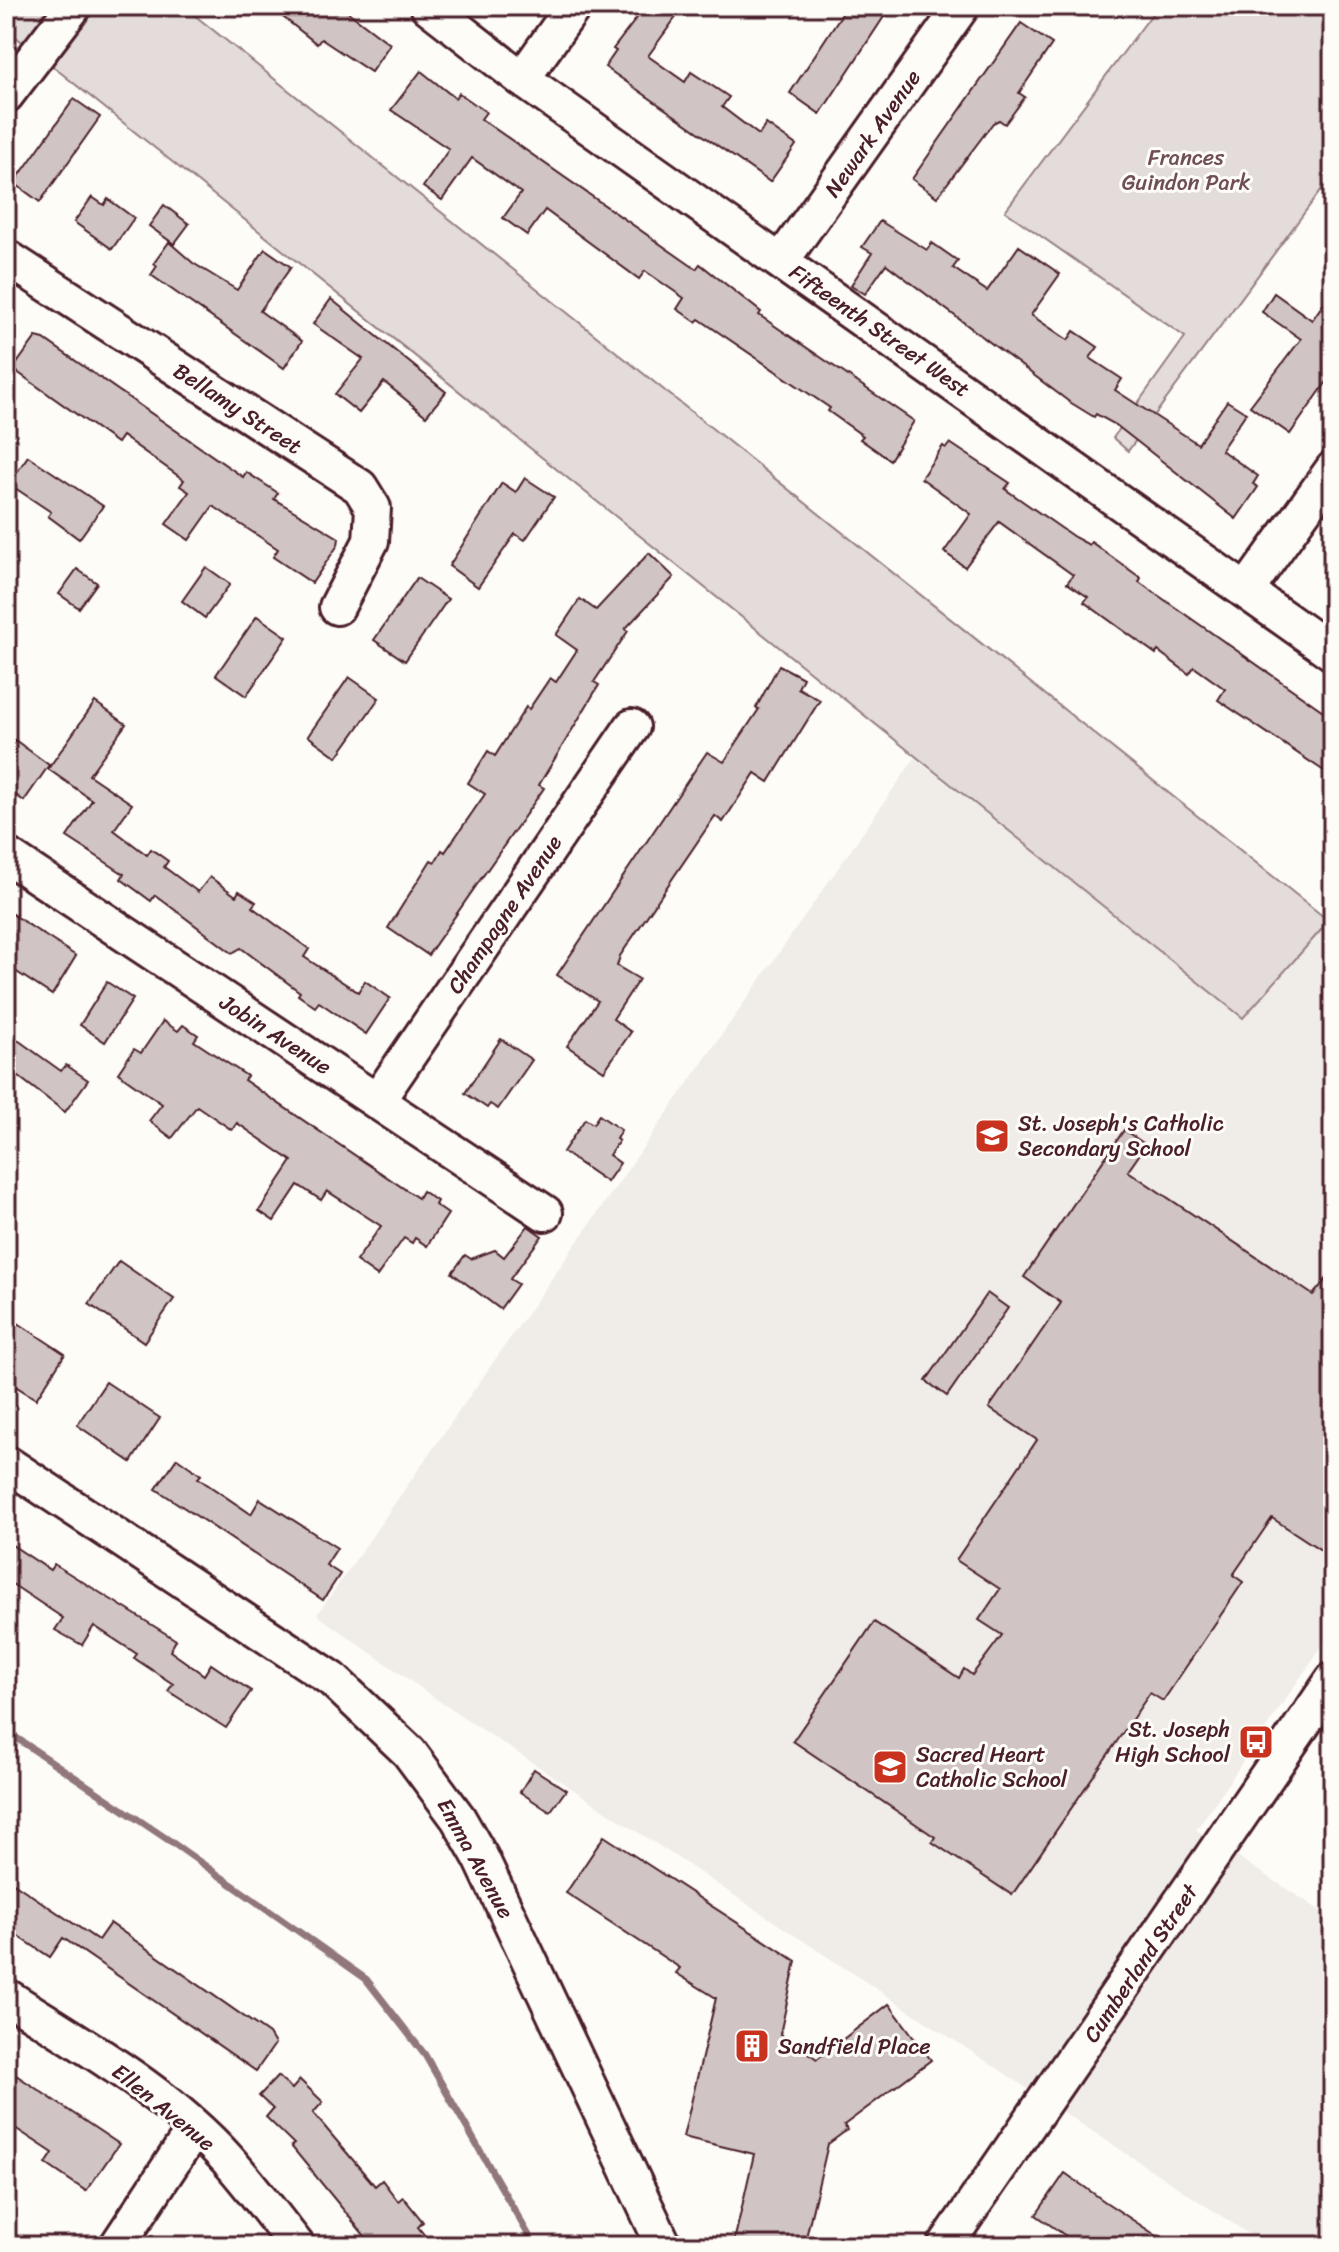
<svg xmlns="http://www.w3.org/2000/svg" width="1339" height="2252" viewBox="0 0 1339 2252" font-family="Sriracha,sans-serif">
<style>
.built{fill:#f0ece8}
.green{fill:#e3dcda;stroke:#967e82;stroke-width:2}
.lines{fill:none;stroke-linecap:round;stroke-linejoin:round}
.stream{stroke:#91777b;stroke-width:7}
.building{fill:#d0c5c4;stroke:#4a1f2b;stroke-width:2}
.minor-casing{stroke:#4a1f2b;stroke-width:40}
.minor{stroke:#fdfcf7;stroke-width:34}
.labels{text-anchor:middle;stroke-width:6;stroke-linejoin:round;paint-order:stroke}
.street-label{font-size:22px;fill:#4a1f2b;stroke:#fdfcf7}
.park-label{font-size:22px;fill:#704e57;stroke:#fdfcf7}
.poi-label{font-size:22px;fill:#4a1f2b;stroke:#fdfcf7;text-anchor:start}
</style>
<rect width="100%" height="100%" fill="#fdfcf7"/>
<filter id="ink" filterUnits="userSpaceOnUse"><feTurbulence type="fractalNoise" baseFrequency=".0125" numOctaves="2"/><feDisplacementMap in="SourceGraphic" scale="16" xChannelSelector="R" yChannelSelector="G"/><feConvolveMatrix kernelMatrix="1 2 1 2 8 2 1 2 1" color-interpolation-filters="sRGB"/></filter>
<g filter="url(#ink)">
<path class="built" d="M915,758L1242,1017L1329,921L1333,925V1630L1196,1830L1333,1919V2246H1267L445,1705L317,1615Z"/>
<g class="green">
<path d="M6,6H183L1329,921L1243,1018L6,29Z"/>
<path d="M1158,6H1333V174L1128,451L1113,438L1185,337L1005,211Z"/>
</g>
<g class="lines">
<path class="stream" d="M6,1731L170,1841L366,1979L425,2055L535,2246"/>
</g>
<g class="building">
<path d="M269,6H340L390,44L371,72L321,39L317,44Z"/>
<path d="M646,6H684L648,56L685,82L691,72L729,97L722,107L759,135L766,124L796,145L770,182L605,67L616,51L613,49Z"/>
<path d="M847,6H891L820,114L790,93Z"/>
<path d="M1021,23L1052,44L1019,93L1025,97L1005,124L999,120L993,123L937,197L912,179Z"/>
<path d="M421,71L455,98L459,93L486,112L481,119L696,269L700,264L761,312L759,315L914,421L890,460L860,439L863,436L828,411L830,408L699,319L696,322L677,309L684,298L645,271L639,279L545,210L527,235L503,218L521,193L472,158L442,200L423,187L449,149L391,110Z"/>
<path d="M74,99L100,117L40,202L14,183Z"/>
<path d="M92,197L104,205L108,199L134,218L112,249L74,222Z"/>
<path d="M164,205L189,224L174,244L149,226Z"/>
<path d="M880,221L927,250L932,243L958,261L953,268L987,291L1019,246L1060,274L1031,315L1068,340L1074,331L1098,347L1090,358L1122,379L1115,390L1198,444L1227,401L1246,413L1221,450L1258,476L1253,484L1258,487L1236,519L1116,425L1096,414L1094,417L1068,401L886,264L865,294L851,285L872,253L862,247Z"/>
<path d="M169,242L193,263L237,290L265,249L291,267L260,311L302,341L284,368L151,275L157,266L154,263Z"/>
<path d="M1333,290V373L1290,434L1250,406L1301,339L1262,312L1274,293L1312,320Z"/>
<path d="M331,299L446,392L426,416L384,382L359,413L335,394L363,359L313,324Z"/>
<path d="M36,337L44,339L243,477L246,472L278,493L274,499L339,538L338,545L312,583L273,557L278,549L213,506L189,540L166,524L189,492L180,486L184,480L122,436L117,443L13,369Z"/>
<path d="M950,443L1010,483L1005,489L1074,537L1089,545L1091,542L1141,578L1139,582L1333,718V777L1218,700L1225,689L1194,667L1189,674L1158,651L1156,654L1084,602L1088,597L1067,583L1073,575L999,522L965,567L944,552L971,514L921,478L943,446L946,448Z"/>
<path d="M28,456L103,506L79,539L48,516L51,512L9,484Z"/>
<path d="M525,478L554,497L525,540L515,534L478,587L449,566L502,483L516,492Z"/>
<path d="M649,553L674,577L625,629L628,631L594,682L599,685L539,785L544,788L428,955L388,928L431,860L435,862L442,850L445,852L485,794L468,783L488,751L495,756L526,707L529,709L550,678L556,682L577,650L556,635L580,599L596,610Z"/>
<path d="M206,567L230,584L205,618L182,601Z"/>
<path d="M77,569L97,583L79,608L59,594Z"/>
<path d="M417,578L448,599L405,661L374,640Z"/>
<path d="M257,616L287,637L246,696L216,675Z"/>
<path d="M779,665L803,678L798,688L820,700L769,782L755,773L723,822L715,816L620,956L617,966L639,979L613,1019L631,1032L604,1071L567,1046L598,1001L557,975L707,752L724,762L759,709L756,708Z"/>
<path d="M349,677L379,698L337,757L308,736Z"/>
<path d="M95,702L126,724L89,775L132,804L114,830L147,855L151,849L168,861L164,867L198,892L210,877L236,896L239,891L256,902L252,907L309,949L304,957L358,992L365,981L390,998L366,1034L319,1002L315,1007L298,995L300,992L241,948L232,953L155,895L151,901L121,879L124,874L67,837L92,800L48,769Z"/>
<path d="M15,740L49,765L24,801L6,788V753Z"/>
<path d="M6,910L76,956L52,995L6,965Z"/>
<path d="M107,982L133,999L105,1042L80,1025Z"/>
<path d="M163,1021L178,1031L183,1025L198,1035L194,1041L247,1076L244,1080L418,1198L422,1191L437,1201L435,1205L448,1214L427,1246L415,1238L412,1243L404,1238L377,1276L356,1261L381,1226L327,1191L321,1200L298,1185L274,1221L259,1211L292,1161L237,1123L232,1130L197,1106L172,1138L149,1121L162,1104L118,1073L134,1049L141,1053Z"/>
<path d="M15,1038L61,1071L66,1065L88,1080L65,1112L6,1067V1050Z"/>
<path d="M501,1039L532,1060L498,1109L490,1104L487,1108L465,1093Z"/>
<path d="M599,1115L621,1130L616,1139L619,1141L609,1155L620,1163L607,1182L563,1152L585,1119L593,1124Z"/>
<path d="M1124,1130L1146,1145L1128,1171L1313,1295L1333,1271V1429L1322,1444L1333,1452V1532L1321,1550L1272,1518L1233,1575L1243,1582L1163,1701L1150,1693L1012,1895L932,1842L935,1837L793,1741L874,1622L959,1678L964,1669L972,1675L1002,1635L979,1620L1000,1589L956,1560L1037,1440L989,1408L1061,1303L1024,1277Z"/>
<path d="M528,1226L542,1236L510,1279L518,1284L500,1309L452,1273L465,1255L471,1259L495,1250L504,1257Z"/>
<path d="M119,1261L174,1299L144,1342L89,1304Z"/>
<path d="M987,1293L1008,1308L947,1396L926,1381Z"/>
<path d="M6,1315L65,1354L36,1399L6,1380Z"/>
<path d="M106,1382L160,1418L131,1462L77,1425Z"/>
<path d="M177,1458L201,1475L198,1478L251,1514L260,1499L337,1548L326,1565L340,1574L323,1600L156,1489Z"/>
<path d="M6,1541L50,1570L54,1564L165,1633L176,1640L170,1651L204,1675L211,1664L251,1691L226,1728L168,1691L173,1684L134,1658L137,1654L94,1626L82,1645L55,1630L63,1618L6,1580Z"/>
<path d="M534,1769L566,1790L550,1812L520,1792Z"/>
<path d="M604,1836L796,1961L780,2034L817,2059L889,2004L931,2060L844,2125L847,2130L828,2144L804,2246H733L754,2154L683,2137L716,1998L676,1973L680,1968L566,1893Z"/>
<path d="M6,1878L98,1940L110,1923L269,2034L275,2044L256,2071L63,1938L50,1957L6,1928Z"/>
<path d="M13,2073L119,2144L86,2191L46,2164L53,2153L6,2122V2083Z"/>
<path d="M278,2076L292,2089L300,2080L323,2102L313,2113L375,2186L382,2180L398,2201L403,2197L423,2222L418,2227L433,2246H373L291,2146L294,2144L266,2117L273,2109L259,2096Z"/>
<path d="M1065,2173L1104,2201L1172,2246H1081L1063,2234L1036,2215Z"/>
</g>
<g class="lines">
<defs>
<g id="minor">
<path d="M428,6L522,79L1333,653"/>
<path d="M522,79L574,6"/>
<path d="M6,95L74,6"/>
<path d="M6,257L360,487L373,508L371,541L337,607"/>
<path d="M782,260L962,6"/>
<path d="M1246,591L1333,469"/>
<path d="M6,855L545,1213"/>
<path d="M377,1101L632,727"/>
<path d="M6,1463L332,1679L409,1752L458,1818L481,1858L664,2246"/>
<path d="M6,1996C82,2045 167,2092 228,2160C252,2187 274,2217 297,2246"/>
<path d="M117,2246L195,2128"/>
<path d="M945,2246L1333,1680"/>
</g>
</defs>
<use href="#minor" class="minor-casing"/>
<use href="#minor" class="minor"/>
</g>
</g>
<defs>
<symbol id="school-square" viewBox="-11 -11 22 22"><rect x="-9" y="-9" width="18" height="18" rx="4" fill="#c8321e" stroke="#fdfcf7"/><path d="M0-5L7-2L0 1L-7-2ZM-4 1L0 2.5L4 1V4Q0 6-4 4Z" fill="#fff"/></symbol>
<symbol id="bus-square" viewBox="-11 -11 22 22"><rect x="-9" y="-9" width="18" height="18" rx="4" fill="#c8321e" stroke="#fdfcf7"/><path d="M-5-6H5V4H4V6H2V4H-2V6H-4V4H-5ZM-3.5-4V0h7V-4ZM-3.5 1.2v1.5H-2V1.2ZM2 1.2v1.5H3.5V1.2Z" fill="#fff"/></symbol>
<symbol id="building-square" viewBox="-11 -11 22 22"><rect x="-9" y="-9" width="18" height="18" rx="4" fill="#c8321e" stroke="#fdfcf7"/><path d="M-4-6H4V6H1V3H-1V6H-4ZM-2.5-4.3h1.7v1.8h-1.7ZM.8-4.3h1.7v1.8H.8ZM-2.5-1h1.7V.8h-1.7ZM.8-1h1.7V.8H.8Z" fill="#fff"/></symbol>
</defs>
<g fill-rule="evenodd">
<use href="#school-square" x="972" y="1116" width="40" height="40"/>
<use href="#bus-square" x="1236" y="1722" width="40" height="40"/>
<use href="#school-square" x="870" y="1747" width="40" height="40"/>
<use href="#building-square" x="732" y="2026" width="40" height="40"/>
</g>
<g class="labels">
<g class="street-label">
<text transform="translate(872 133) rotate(-55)" y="8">Newark Avenue</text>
<text transform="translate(880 330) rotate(35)" y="8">Fifteenth Street West</text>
<text transform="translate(238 408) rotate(33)" y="8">Bellamy Street</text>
<text transform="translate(504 914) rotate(-56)" y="8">Champagne Avenue</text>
<text transform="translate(276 1034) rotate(33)" y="8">Jobin Avenue</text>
<text transform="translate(476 1858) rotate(61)" y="8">Emma Avenue</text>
<text transform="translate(1140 1963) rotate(-56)" y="8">Cumberland Street</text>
<text transform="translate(164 2107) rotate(39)" y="8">Ellen Avenue</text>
</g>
<g class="park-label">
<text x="1186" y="165">Frances<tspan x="1186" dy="25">Guindon Park</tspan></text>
</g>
<g class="poi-label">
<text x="1018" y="1131">St. Joseph's Catholic<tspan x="1018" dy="25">Secondary School</tspan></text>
<text x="1230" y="1737" text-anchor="end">St. Joseph<tspan x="1230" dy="25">High School</tspan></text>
<text x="916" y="1762">Sacred Heart<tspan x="916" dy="25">Catholic School</tspan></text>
<text x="778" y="2054">Sandfield Place</text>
</g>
</g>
<rect width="1339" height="2252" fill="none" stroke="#fdfcf7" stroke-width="32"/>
<rect x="16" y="16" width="1307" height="2220" fill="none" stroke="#4a1f2b" stroke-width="3" filter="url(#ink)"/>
</svg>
